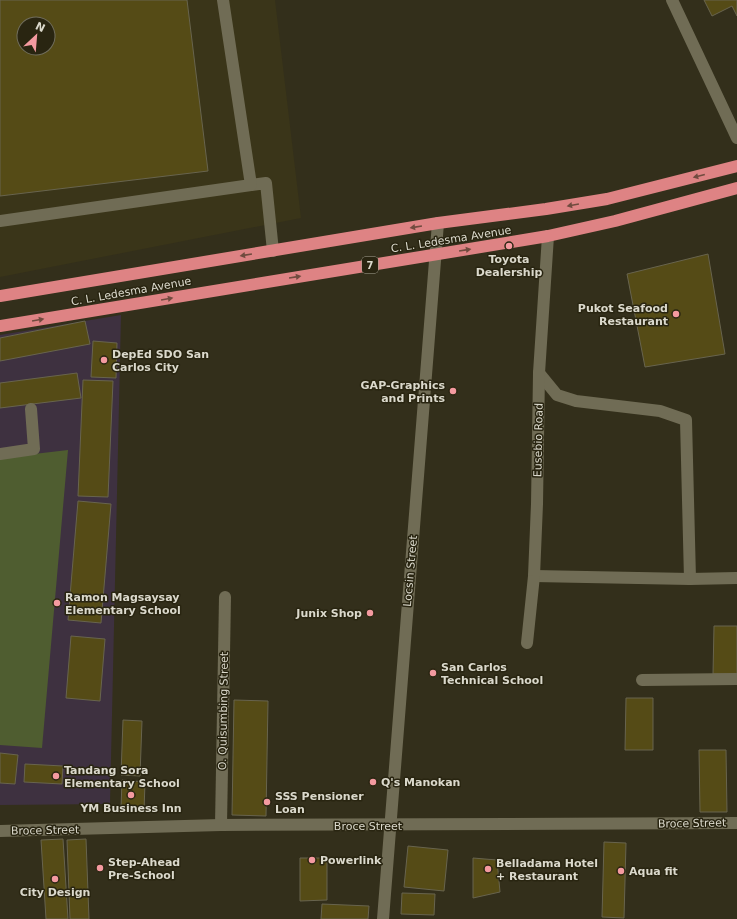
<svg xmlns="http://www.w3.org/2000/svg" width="737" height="919" viewBox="0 0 737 919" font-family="'DejaVu Sans',sans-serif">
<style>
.built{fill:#3a3519;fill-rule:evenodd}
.education{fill:#3e3140}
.green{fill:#4f5d30}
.building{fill:#554b16;stroke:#68644e;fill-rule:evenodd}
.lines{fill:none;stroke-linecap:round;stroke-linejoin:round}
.minor{stroke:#706c55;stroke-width:12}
.highway{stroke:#de8384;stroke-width:12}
.oneway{fill:#714b3f}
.poi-dot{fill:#f49aa0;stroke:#292511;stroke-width:1.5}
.labels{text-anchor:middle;stroke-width:3;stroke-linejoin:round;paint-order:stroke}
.shield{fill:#292511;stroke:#a6a394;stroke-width:1}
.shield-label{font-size:10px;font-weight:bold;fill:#dbd9cc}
.street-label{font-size:11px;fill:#dbd9cc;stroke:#292511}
.poi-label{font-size:11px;font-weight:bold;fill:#dbd9cc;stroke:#292511;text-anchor:start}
</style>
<rect width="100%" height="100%" fill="#332f1b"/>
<path class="built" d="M0,0H275L301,218L0,277ZM24,24H48V48H24Z"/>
<path class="education" d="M121,315L110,804L0,805V335Z"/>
<path class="green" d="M68,450L42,748L0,745V458Z"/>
<g class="building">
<path d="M0,0H187L208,171L0,196ZM24,24H48V48H24Z"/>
<path d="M704,0H737V16L732,6L712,16Z"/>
<path d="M708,254L725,354L645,367L627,274Z"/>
<path d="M85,321L90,344L0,361V338Z"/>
<path d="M93,341L117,343L116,378L91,377Z"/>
<path d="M77,373L81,398L0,408V383Z"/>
<path d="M83,380L113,381L108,497L78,496Z"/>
<path d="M78,501L111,504L101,623L68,620Z"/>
<path d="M714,626H737V674H713Z"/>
<path d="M71,636L105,639L100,701L66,698Z"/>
<path d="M626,698H653V750H625Z"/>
<path d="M234,700L268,701L266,816L232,815Z"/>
<path d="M123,720L142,721L140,776L121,775Z"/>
<path d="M699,750H726L727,812H700Z"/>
<path d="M0,753L18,755L15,784L0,783Z"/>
<path d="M25,764L63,766L62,784L24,782Z"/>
<path d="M122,780L145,782L144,811L121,809Z"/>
<path d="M63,839L68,919H46L41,840Z"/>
<path d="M86,839L89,919H70L67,840Z"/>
<path d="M604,842L626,843L624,918L602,917Z"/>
<path d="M408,846L448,850L444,891L404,887Z"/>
<path d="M300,858H327V900L300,901Z"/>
<path d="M473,858L497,860L500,892L473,898Z"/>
<path d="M402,893L435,894L434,915L401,914Z"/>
<path d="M322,904L369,906L368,919H321Z"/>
</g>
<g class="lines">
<g class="minor">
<path d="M672,0L737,138"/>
<path d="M251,185L266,183L273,251"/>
<path d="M0,221L251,185L223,0"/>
<path d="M539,373L557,395L576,401L660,411L686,420L690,579"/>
<path d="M0,454L34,449L31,409"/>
<path d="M534,576L690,579L737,578"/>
<path d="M527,643L534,576L537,504L539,373L548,236"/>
<path d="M642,680L737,679"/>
<path d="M221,825L225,597"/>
<path d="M0,831L221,825L737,823"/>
<path d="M383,919L438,223"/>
</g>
<g class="highway">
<path d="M0,296L438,223L546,209L607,199L737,166"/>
<path d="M0,326L548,236L615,221L737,188"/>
</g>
</g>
<defs><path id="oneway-solid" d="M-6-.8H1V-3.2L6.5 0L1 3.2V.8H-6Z"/></defs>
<g class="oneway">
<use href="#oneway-solid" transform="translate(699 176) rotate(166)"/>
<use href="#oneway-solid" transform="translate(573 205) rotate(170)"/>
<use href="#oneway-solid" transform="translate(416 227) rotate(171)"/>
<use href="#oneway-solid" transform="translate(465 250) rotate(-9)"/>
<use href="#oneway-solid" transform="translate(246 255) rotate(171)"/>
<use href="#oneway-solid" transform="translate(295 277) rotate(-9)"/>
<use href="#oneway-solid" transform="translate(167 299) rotate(-10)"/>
<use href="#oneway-solid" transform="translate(38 320) rotate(-10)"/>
</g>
<g class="poi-dot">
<circle cx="509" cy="246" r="4"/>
<circle cx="676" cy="314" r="4"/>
<circle cx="104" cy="360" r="4"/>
<circle cx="453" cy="391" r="4"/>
<circle cx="57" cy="603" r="4"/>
<circle cx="370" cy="613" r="4"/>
<circle cx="433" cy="673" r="4"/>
<circle cx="56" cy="776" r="4"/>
<circle cx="373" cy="782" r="4"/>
<circle cx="131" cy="795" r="4"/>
<circle cx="267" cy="802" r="4"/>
<circle cx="312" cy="860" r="4"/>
<circle cx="100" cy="868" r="4"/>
<circle cx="488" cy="869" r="4"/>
<circle cx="621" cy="871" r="4"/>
<circle cx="55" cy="879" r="4"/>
</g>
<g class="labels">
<rect class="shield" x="362" y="257" width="16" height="16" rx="3"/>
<g class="shield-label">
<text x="370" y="269">7</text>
</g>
<g class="street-label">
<text transform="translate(451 239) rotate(-9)" y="4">C. L. Ledesma Avenue</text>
<text transform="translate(131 291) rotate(-10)" y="4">C. L. Ledesma Avenue</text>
<text transform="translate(538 440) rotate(-89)" y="4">Eusebio Road</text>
<text transform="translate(410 571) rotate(-85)" y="4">Locsin Street</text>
<text transform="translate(223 711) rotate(-89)" y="4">O. Quisumbing Street</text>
<text transform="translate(692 823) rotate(-1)" y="4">Broce Street</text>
<text x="368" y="830">Broce Street</text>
<text transform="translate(45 830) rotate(-1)" y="4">Broce Street</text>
</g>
<g class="poi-label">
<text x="509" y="263" text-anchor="middle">Toyota<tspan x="509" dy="13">Dealership</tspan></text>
<text x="668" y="312" text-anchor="end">Pukot Seafood<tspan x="668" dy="13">Restaurant</tspan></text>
<text x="112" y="358">DepEd SDO San<tspan x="112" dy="13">Carlos City</tspan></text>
<text x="445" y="389" text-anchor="end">GAP-Graphics<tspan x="445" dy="13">and Prints</tspan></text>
<text x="65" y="601">Ramon Magsaysay<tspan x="65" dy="13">Elementary School</tspan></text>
<text x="362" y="617" text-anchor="end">Junix Shop</text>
<text x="441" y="671">San Carlos<tspan x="441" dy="13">Technical School</tspan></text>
<text x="64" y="774">Tandang Sora<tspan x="64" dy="13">Elementary School</tspan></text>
<text x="381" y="786">Q's Manokan</text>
<text x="275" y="800">SSS Pensioner<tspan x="275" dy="13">Loan</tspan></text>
<text x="131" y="812" text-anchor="middle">YM Business Inn</text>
<text x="320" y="864">Powerlink</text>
<text x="108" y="866">Step-Ahead<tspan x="108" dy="13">Pre-School</tspan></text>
<text x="496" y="867">Belladama Hotel<tspan x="496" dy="13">+ Restaurant</tspan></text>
<text x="629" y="875">Aqua fit</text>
<text x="55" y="896" text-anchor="middle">City Design</text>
</g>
</g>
<g transform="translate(36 36) rotate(26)"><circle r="19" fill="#292511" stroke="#706d5c"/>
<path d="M0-3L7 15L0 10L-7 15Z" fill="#f49aa0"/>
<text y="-6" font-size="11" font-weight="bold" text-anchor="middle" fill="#dbd9cc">N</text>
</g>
</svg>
